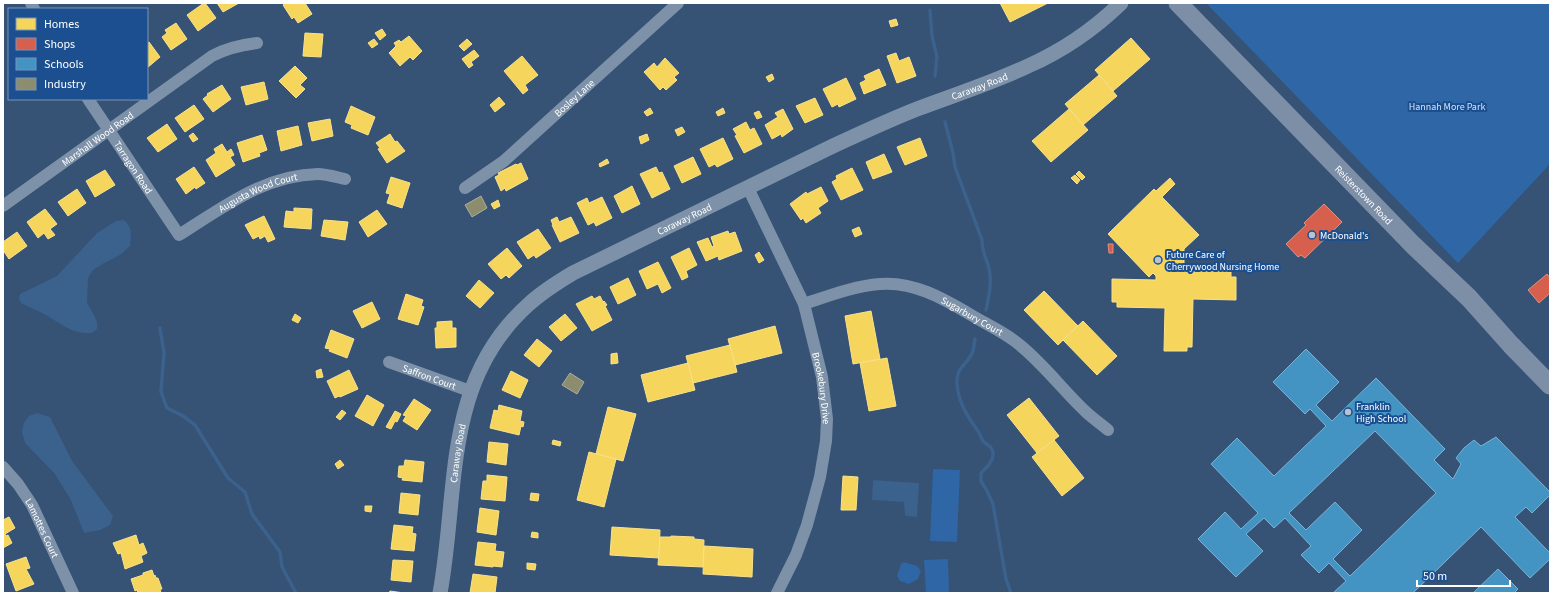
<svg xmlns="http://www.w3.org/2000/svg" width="1553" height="596" viewBox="0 0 1553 596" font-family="'Source Sans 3',sans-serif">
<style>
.green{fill:#2f66a5}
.water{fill:#3b618d}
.homes{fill:#f6d55c;stroke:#f9e28d}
.shops{fill:#d6604d;stroke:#e29082}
.schools{fill:#4393c3;stroke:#7bb3d5;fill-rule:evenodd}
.industry{fill:#8c8c6e;stroke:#aeae9a}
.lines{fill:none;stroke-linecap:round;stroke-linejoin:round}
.stream{stroke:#3b618d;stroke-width:3.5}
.minor{stroke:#7d92a8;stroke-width:12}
.tertiary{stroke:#7d92a8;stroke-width:15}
.primary{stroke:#7d8ea7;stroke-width:19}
.poi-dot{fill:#b9c2ce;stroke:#1b4f8f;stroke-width:1.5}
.labels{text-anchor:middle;stroke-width:4;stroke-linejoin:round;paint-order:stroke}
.street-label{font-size:10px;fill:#fff;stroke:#1b4f8f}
.park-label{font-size:10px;fill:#cfe3fa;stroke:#1b4f8f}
.poi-label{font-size:10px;fill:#fff;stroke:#1b4f8f;text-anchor:start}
</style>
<rect width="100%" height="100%" fill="#365274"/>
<g class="green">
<path d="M1206,3H1550V164L1458,263Z"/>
<path d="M933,469L960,470L957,542L930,541Z"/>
<path d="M948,559L949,593H926L924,560Z"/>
<path d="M904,562L917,566L921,571L918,579L909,584L900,581L897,576L901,564Z"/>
</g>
<g class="water">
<path d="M124,220C133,228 131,235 130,246L120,255L104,263L93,270L88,278L87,303L94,315L97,322V329L92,333C74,335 61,324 46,315C38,311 29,307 21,303L19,299L20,294L57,276L97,233L116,221Z"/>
<path d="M37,413L50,417L72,461L113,516L110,525L100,530L84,533L71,500L55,474L25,443L22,432L24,423L29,416Z"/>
<path d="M873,480L919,483L917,517L905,516L904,502L872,500Z"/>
</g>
<g class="homes">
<path d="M204,3H205L216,18L198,31L187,15Z"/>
<path d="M217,3H239L223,12Z"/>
<path d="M286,3H305L312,14L298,23L294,17L292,19L283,5Z"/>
<path d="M1000,3H1048L1010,22Z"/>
<path d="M896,19L898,25L891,27L889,21Z"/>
<path d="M176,23L187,39L171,50L162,37L167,33L165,30Z"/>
<path d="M382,29L386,35L380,40L375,33Z"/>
<path d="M305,33L323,34L321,57L303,56Z"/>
<path d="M409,36L422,51L413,60L410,57L400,66L389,53L396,46L394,43L399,40L401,42Z"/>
<path d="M1131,38L1150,59L1113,91L1095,70Z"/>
<path d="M374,39L378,44L372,48L368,43Z"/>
<path d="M467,39L472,44L464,51L459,46Z"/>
<path d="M149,42L160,57L147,68V43Z"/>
<path d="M474,50L479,56L471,62L473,65L469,68L462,59Z"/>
<path d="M896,53L899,61L909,57L916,76L897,83L887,56Z"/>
<path d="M522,56L538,75L525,85L528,90L523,94L504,71Z"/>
<path d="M665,58L679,73L674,77L677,80L666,90L663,87L660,90L644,72L654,63L657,67Z"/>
<path d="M295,66L307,78L300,85L305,89L296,98L279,81Z"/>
<path d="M879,69L886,85L864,94L860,83L866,80L864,76Z"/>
<path d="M772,74L774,79L769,82L766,77Z"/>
<path d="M1099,75L1117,96L1083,125L1065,104Z"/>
<path d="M846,78L856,99L839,107L838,104L832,107L823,89Z"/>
<path d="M264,82L268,99L246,105L241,87Z"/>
<path d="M222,85L231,99L213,112L203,99L208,95L207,94Z"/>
<path d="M499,97L505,104L495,112L490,105Z"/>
<path d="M815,98L823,115L805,123L796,106Z"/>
<path d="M194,105L204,119L185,132L175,118Z"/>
<path d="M351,106L375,117L368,135L351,128L352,125L345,122Z"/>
<path d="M650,108L653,113L647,116L644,112Z"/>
<path d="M723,108L725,113L718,116L716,112Z"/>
<path d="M783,109L793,129L782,137L781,134L772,139L765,125L778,117L775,113Z"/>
<path d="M1069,109L1088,130L1051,162L1032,141Z"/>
<path d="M759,111L762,117L757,119L754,113Z"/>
<path d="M330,119L333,136L312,141L308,123Z"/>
<path d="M746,122L750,130L754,128L762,144L744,153L735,136L737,135L733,129Z"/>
<path d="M167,124L177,139L158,152L147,138Z"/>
<path d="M298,126L302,145L281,151L277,131Z"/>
<path d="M682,127L685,132L678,136L675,130Z"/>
<path d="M193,133L198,139L193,142L189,136Z"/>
<path d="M390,134L395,142L397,141L405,151L387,163L378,149L380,148L376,143Z"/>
<path d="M647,134L649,140L641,144L639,137Z"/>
<path d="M262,135L267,150L259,153L260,156L243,162L237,143Z"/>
<path d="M723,138L733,159L717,167L715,164L709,167L700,149Z"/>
<path d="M920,138L927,156L905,165L897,147Z"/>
<path d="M222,144L227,152L231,149L234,155L230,157L235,165L216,177L206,160L216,153L214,149Z"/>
<path d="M884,154L892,172L873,179L866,162Z"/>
<path d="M693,157L701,174L682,183L674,166Z"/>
<path d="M607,159L609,163L600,167L599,164Z"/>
<path d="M521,163L528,179L506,191L505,188L501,191L495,177L499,175L498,173L516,164L517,165Z"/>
<path d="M194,167L205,183L196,189L195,187L186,194L176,179Z"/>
<path d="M656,167L659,173L662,172L670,189L652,198L640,174Z"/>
<path d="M852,168L863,190L841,200L832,182L837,179L836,176Z"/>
<path d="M105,170L115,185L95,197L86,181Z"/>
<path d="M1079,171L1085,177L1082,180L1076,174Z"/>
<path d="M1075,175L1080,180L1077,184L1071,178Z"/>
<path d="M391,177L410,183L402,208L387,203L390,194L386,193Z"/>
<path d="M1170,178L1175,184L1162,197L1199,235L1184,249V271H1231V277H1236V300L1193,299L1192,347H1187V351H1164L1165,308L1117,307V302H1112V279L1156,280V276L1153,273L1149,277L1108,234L1154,189L1156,191Z"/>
<path d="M632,186L640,204L622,213L614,196Z"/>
<path d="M821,187L828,201L818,208L821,213L806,223L803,218L801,220L790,204L806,192L807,194Z"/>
<path d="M77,189L86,203L68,216L58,202Z"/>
<path d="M602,197L612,218L596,226L594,222L588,225L577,203L587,198L589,203Z"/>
<path d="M498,200L500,206L494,209L491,204Z"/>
<path d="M294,208L312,209L311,229L284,227L286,211L294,212Z"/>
<path d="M45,209L57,224L50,229L55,235L48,239L44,233L38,238L27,222Z"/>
<path d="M377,210L387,224L368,237L359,222Z"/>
<path d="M264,216L275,239L268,242L265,236L260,239L259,236L253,239L245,225Z"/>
<path d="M557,217L559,222L571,217L579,233L560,242L552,225H553L551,220Z"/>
<path d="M324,220L348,222L345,240L321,236Z"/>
<path d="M859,227L862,234L855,237L852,230Z"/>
<path d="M538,229L551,248L536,258L534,255L528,259L517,242Z"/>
<path d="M728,231L729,234L735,232L742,251L719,260L718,256L706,261L697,242L708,238L712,247L714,246L711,237Z"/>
<path d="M17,232L27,246L9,259L3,250V242Z"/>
<path d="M507,248L522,266L509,278L506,275L501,279L488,264Z"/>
<path d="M689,248L697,265L686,271L688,277L682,280L671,257Z"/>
<path d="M759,252L764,260L759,263L755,255Z"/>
<path d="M658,262L671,288L662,293L658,284L647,289L639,271Z"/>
<path d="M628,278L636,295L618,304L610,287Z"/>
<path d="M479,280L494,293L480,308L466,296Z"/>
<path d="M1044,291L1078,326L1058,345L1024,310Z"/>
<path d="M406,294L423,300L421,306L424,307L418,325L398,319Z"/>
<path d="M592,296L594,299L600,296L603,302L604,301L607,305L605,306L612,320L592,331L576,304Z"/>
<path d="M372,302L380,319L362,328L353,311Z"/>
<path d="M871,311L880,359L853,364L845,316Z"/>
<path d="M295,314L301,318L298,323L292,320Z"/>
<path d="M565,314L577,328L561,341L549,327Z"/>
<path d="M452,321V328H456V347L436,348L435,328H437V322Z"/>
<path d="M1083,321L1117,356L1097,375L1063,340Z"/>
<path d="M775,326L782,353L735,365L728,339Z"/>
<path d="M331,330L354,339L347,358L329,351L330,349L325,348Z"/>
<path d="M537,339L552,351L539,367L524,355Z"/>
<path d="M730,345L737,372L693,383L686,356Z"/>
<path d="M617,353L618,363L611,364V354Z"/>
<path d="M887,358L896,406L869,411L860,363Z"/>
<path d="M688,363L695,390L648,402L641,375Z"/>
<path d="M321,369L323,377L317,378L316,371Z"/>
<path d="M349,370L358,389L340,397L339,396L335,398L327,381Z"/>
<path d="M511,371L528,380L520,398L502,390Z"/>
<path d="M367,395L384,405L373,426L355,416Z"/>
<path d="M1029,398L1059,436L1037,453L1007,415Z"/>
<path d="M414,399L431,410L417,430L403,421L406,416L403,415Z"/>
<path d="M499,405L522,411L520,421L524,422L523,427L521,426L519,435L490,428L494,410L498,411Z"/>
<path d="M608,407L636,414L623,461L596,454Z"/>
<path d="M342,410L346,413L340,420L336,417Z"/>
<path d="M395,411L401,414L397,422L395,421L391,429L386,427Z"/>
<path d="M553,440L561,442L560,446L552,444Z"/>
<path d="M1054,440L1084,478L1062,496L1032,457Z"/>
<path d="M489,442L508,444L506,465L487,462Z"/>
<path d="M589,452L616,459L604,507L577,500Z"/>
<path d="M340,460L344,465L338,469L335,464Z"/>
<path d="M405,460L424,462L422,482L402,480L403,478L398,477L399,466H404Z"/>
<path d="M487,475L507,477L505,501L481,499L483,481H487Z"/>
<path d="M843,476L858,477L856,510H841Z"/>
<path d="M401,493L420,495L418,515L399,513Z"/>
<path d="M531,493L539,494L538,501L530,500Z"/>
<path d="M365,506H372L371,512L365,511Z"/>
<path d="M480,508L499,511L496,535L477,532Z"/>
<path d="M9,517L15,528L5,534L6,536L8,535L12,543L3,548V520Z"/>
<path d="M394,525L413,527L412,533L416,534L414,551L391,549Z"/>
<path d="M612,527L660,530L659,558L610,555Z"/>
<path d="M532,532L538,533V538L531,537Z"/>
<path d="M136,535L139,545L143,543L147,553L141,556L143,562L125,569L121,553L118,554L113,543Z"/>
<path d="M671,536L694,537V539L704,540L703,567L658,565L660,537H671Z"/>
<path d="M478,542L496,544L495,551L504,552L502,567L493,566V567L475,565Z"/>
<path d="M704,546L753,549L752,577L703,574Z"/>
<path d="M26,557L30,568L26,569L34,584L16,591L6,564Z"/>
<path d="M393,560L413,561L411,582L391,580Z"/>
<path d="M527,563L536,564L535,570L527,569Z"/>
<path d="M152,570L154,576L155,575L156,578H158L162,589H160L161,593H138L137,590L135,591L131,579L143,575V573Z"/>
<path d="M473,574L497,577L495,593H470Z"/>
<path d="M390,591L404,593H389Z"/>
</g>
<g class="shops">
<path d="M1324,204L1342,222L1305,258L1301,255L1298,257L1286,244L1306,225L1304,223Z"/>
<path d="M1108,244H1113V253H1109Z"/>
<path d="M1547,274L1550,278V293L1539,303L1528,290Z"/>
</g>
<g class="schools">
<path d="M1306,349L1339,382L1316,405L1332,421L1376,378L1445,449L1434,460L1453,479L1461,464L1456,458L1464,448L1474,440L1481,446L1496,437L1550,492V495L1532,513L1526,507L1515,517L1550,553V559L1530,578L1481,527L1413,593H1333L1346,581L1329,563L1319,573L1301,555L1311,546L1285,518L1274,528L1264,518L1246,534L1263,551L1236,577L1198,539L1225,512L1241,529L1258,513L1211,464L1237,438L1274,476L1326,426L1310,409L1305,414L1273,382ZM1375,431L1436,493L1350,576L1333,559L1362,530L1335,502L1306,530L1289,513Z"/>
<path d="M1498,569L1518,589L1514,593H1473Z"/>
</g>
<g class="industry">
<path d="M481,196L487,208L472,217L465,205Z"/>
<path d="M570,373L584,382L577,394L562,385Z"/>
</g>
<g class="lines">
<g class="stream">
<path d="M930,10L932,36L937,57L935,76"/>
<path d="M945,122L953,153L955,167L982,240C982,252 986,257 989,268C992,282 989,296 986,310"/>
<path d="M160,328L164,353L161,392L167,408L183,416L195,425L228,478L245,492L252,514L280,552L282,567L296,593"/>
<path d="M975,339C974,343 974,348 973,351C968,365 956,366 957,383C958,402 967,415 977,430C980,433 981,438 983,441C987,445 992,446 993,452C994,461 987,467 981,473V481L987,491L993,504L1006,579L1011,593"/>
</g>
<g class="minor">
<path d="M31,3L34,9"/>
<path id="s1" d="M88,99L179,235C222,208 264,175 318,174C326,174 336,177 345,179"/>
<path id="s2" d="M465,188L504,161L678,3"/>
<path id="s3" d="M748,188L804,304L822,377L827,419L826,441L820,477L807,525L796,555L777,593"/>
<path id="s4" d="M3,206L212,56C227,48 240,45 257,43"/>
<path id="s5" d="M804,304C828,296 854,286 880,284C916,281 947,301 978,319C992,327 1009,335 1021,346C1044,365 1063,390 1085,411C1092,418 1100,423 1108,430"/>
<path id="s6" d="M389,362L470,391"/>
<path id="s7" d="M3,467L18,484L32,505L73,593"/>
</g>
<path class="tertiary" id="s8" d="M440,593C459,490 442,381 529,304C542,292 558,282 573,273L833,146C861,133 889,120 917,109C954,95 992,83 1028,66C1062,51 1094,29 1121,3"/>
<path class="primary" id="s9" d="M1178,3L1413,245L1469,298L1511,345L1550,385"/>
</g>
<g class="poi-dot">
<circle cx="1312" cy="235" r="4"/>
<circle cx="1158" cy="260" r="4"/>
<circle cx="1348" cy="412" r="4"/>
</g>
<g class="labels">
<g class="street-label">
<text dy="4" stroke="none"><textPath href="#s8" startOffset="812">Caraway Road</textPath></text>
<text dy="4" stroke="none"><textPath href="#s2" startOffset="142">Bosley Lane</textPath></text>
<text dy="4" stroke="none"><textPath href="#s4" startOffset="116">Marshall Wood Road</textPath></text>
<text dy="4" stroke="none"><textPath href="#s1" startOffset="82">Tarragon Road</textPath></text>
<text dy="4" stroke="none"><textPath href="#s1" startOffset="254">Augusta Wood Court</textPath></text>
<text dy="4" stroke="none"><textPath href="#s9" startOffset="267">Reisterstown Road</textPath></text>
<text dy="4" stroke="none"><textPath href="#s8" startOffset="488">Caraway Road</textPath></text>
<text dy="4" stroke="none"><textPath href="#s5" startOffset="178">Sugarbury Court</textPath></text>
<text dy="4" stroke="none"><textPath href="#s6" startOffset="43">Saffron Court</textPath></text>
<text dy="4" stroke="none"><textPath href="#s3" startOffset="215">Brookebury Drive</textPath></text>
<text dy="4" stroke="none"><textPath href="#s8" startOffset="141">Caraway Road</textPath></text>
<text dy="4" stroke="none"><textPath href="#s7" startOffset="73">Lamottes Court</textPath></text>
</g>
<g class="park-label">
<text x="1447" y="110">Hannah More Park</text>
</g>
<g class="poi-label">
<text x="1320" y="239">McDonald's</text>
<text x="1166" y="258">Future Care of<tspan x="1166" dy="12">Cherrywood Nursing Home</tspan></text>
<text x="1356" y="410">Franklin<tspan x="1356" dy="12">High School</tspan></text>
</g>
</g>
<rect width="1553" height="596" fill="none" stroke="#ffffff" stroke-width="8"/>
<rect x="8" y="8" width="140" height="92" fill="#1b4f8f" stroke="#7695bc"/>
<rect x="16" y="18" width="20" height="12" fill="#f6d55c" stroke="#7695bc"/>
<text x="44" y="28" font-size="12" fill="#ffffff">Homes</text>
<rect x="16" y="38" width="20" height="12" fill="#d6604d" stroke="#7695bc"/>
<text x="44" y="48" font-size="12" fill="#ffffff">Shops</text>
<rect x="16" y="58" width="20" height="12" fill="#4393c3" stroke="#7695bc"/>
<text x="44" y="68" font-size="12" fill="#ffffff">Schools</text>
<rect x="16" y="78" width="20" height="12" fill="#8c8c6e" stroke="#7695bc"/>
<text x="44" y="88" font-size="12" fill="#ffffff">Industry</text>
<path d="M1417 580v6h93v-6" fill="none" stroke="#ffffff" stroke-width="2"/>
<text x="1423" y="580" font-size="12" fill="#ffffff" stroke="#1b4f8f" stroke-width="3" paint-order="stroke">50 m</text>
</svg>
